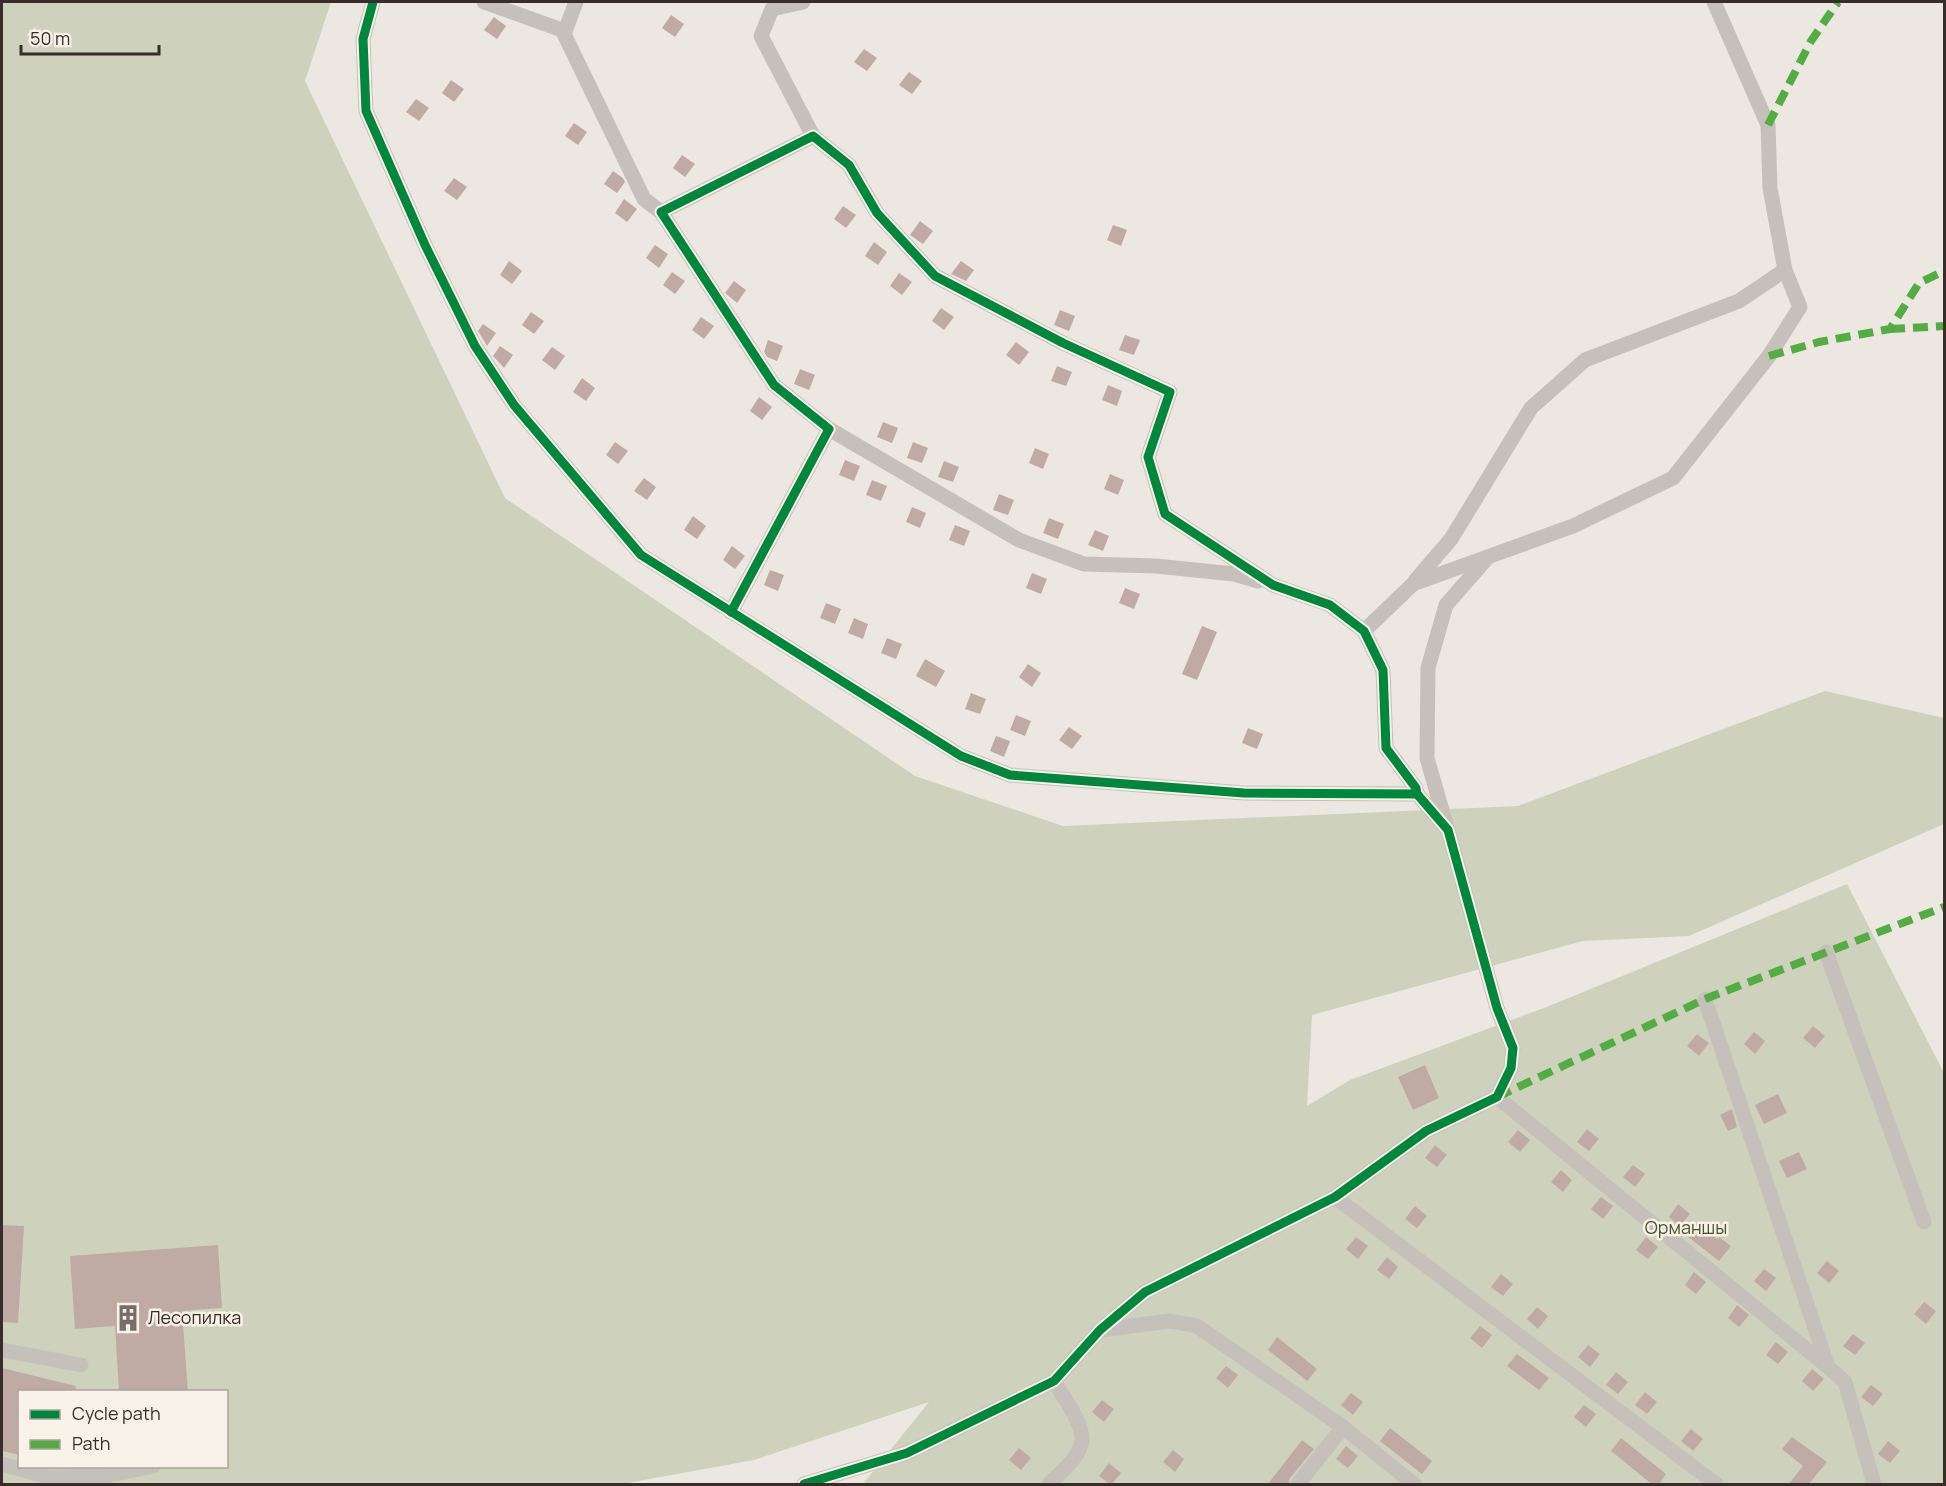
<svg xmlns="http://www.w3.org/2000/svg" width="1946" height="1486" viewBox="0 0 1946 1486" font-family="Manrope,sans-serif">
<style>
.green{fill:#ced2bc;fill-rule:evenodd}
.building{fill:#c0aba4}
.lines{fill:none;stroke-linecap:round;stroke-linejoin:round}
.minor{stroke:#c6c0bb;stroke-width:15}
.quiet{stroke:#55ab44;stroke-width:8;stroke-dasharray:15 8;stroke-linecap:butt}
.cycleway-casing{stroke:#f9f2e9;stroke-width:13}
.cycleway{stroke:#00873e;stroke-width:9}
.labels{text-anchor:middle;stroke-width:5;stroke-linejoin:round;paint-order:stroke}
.park-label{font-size:18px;fill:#47552d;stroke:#f9f2e9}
.poi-label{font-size:18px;fill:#372d29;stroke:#f9f2e9;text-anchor:start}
</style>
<rect width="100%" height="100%" fill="#ede7e2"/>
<path class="green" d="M2,2H331L305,81L505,498L915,776L1063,826L1518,806L1825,691L1944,718V824L1689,936L1583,941L1312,1015L1307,1106L1350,1080L1549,1006L1847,884L1944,1073V1484H863L929,1402L754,1460L622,1484H2ZM20,1392H226V1466H20Z"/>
<g class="building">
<path d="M671,15L684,24L675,37L662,28Z"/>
<path d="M494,17L506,26L497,39L484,30Z"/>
<path d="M864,49L877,58L867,71L854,62Z"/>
<path d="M909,72L922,81L912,94L899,85Z"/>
<path d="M451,80L464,89L454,102L442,93Z"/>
<path d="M416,99L429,108L419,121L406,112Z"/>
<path d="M574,123L587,132L578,145L565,136Z"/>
<path d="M682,155L695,164L685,177L673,168Z"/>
<path d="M613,171L623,178L625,182L617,193L604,184Z"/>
<path d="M454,178L467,187L457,200L444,191Z"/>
<path d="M624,199L637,209L627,222L615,213Z"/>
<path d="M843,206L856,215L846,228L834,219Z"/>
<path d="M920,221L933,231L923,244L910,235Z"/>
<path d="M1113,225L1127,230L1121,246L1107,240Z"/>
<path d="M874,242L887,252L878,265L865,256Z"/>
<path d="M655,245L668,254L659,268L646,258Z"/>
<path d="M509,261L522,271L512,284L500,275Z"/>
<path d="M961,261L974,270L966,281L951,274Z"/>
<path d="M672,272L685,281L675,294L663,285Z"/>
<path d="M899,273L912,282L902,295L890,286Z"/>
<path d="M734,281L746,290L737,303L725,293Z"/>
<path d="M941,308L954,317L944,330L932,321Z"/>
<path d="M1060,310L1075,316L1069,331L1054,325Z"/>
<path d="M531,312L544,321L534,334L522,325Z"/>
<path d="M701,317L714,326L704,339L692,330Z"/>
<path d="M483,324L496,333L487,346L478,331Z"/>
<path d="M1125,335L1140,340L1134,355L1119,350Z"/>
<path d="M768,340L783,346L777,361L767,357L764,352Z"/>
<path d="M1016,342L1029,352L1019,365L1006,355Z"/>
<path d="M500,346L513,355L504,368L493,356Z"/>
<path d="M552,347L565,356L555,370L542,360Z"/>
<path d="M1057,366L1072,372L1066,386L1051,381Z"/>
<path d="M800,369L815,375L809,390L794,384Z"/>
<path d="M582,378L595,388L586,401L573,392Z"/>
<path d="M1108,385L1122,391L1117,406L1102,400Z"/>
<path d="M759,397L772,407L762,420L750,411Z"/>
<path d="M883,422L898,428L892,443L877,437Z"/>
<path d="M615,442L628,451L618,464L606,455Z"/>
<path d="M913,442L928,448L922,463L907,458Z"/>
<path d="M1035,448L1049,454L1043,469L1029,463Z"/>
<path d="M845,460L860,466L854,481L839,475Z"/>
<path d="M944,461L959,467L953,482L938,477Z"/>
<path d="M1110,474L1124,480L1118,495L1104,489Z"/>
<path d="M644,478L656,487L647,500L634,491Z"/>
<path d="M872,480L887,486L881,501L866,495Z"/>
<path d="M999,494L1014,500L1008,515L993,510Z"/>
<path d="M912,507L926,513L920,528L906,522Z"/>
<path d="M693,516L706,526L697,539L684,530Z"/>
<path d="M1049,518L1064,524L1058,539L1043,533Z"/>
<path d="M955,525L970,531L964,546L949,540Z"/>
<path d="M1095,530L1109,536L1103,551L1088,545Z"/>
<path d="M732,546L745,556L735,569L723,560Z"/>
<path d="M770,570L784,575L778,591L764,585Z"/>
<path d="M1032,573L1047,579L1041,594L1026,588Z"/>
<path d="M1125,588L1140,594L1134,609L1119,603Z"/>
<path d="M826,603L841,609L835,624L820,618Z"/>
<path d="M854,618L868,624L863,639L848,633Z"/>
<path d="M1202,626L1217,632L1197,680L1182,674Z"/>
<path d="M887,638L902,644L896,659L881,653Z"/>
<path d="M925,659L945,671L936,687L916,676Z"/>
<path d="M1028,664L1041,673L1032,687L1019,677Z"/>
<path d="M971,693L986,699L980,714L965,709Z"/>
<path d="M1016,715L1031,721L1025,736L1010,730Z"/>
<path d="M1069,727L1082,736L1072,749L1059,740Z"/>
<path d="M1248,728L1263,734L1257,749L1242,743Z"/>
<path d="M996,736L1010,741L1004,757L990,751Z"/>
<path d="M1813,1026L1825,1036L1815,1048L1803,1038Z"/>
<path d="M1754,1032L1765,1041L1755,1054L1744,1044Z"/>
<path d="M1697,1034L1709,1043L1699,1056L1687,1046Z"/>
<path d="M1425,1065L1439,1098L1413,1110L1398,1077Z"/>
<path d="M1778,1094L1787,1113L1764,1124L1755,1105Z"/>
<path d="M1732,1109L1737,1127L1728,1131L1720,1115Z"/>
<path d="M1587,1129L1599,1139L1589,1151L1577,1142Z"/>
<path d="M1518,1130L1530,1140L1520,1152L1508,1142Z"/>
<path d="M1435,1145L1447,1155L1437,1167L1425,1158Z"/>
<path d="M1799,1152L1807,1169L1787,1178L1779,1161Z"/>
<path d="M1633,1165L1645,1174L1635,1187L1623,1177Z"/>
<path d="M1561,1170L1572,1180L1563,1192L1551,1182Z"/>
<path d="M1601,1197L1613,1206L1603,1219L1591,1209Z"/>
<path d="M1678,1204L1690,1214L1680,1226L1669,1217Z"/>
<path d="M1415,1206L1427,1216L1417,1228L1405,1219Z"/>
<path d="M1696,1223L1717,1239L1719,1237L1731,1246L1719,1261L1687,1236Z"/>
<path d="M2,1225L24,1226L18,1323L2,1322Z"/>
<path d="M1356,1237L1368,1246L1358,1259L1346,1249Z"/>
<path d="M1646,1237L1658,1247L1648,1259L1636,1250Z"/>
<path d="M218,1245L222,1308L182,1311L188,1392H119L115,1326L75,1329L70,1256Z"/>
<path d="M1387,1257L1398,1267L1389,1279L1377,1270Z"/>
<path d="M1827,1261L1839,1271L1829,1283L1817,1273Z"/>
<path d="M1764,1269L1776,1278L1766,1291L1754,1281Z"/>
<path d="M1694,1272L1706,1282L1696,1294L1685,1285Z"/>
<path d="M1501,1274L1513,1284L1503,1296L1491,1287Z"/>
<path d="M1924,1302L1936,1311L1926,1324L1914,1314Z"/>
<path d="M1737,1305L1749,1315L1739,1327L1728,1318Z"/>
<path d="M1537,1307L1548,1316L1538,1329L1527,1319Z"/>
<path d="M1480,1326L1492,1335L1482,1348L1470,1338Z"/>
<path d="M1853,1334L1865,1343L1855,1355L1843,1346Z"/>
<path d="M1277,1337L1317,1369L1307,1381L1268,1350Z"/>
<path d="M1776,1342L1788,1352L1778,1364L1766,1355Z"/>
<path d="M1588,1345L1600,1354L1590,1367L1578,1357Z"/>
<path d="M1517,1354L1549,1378L1539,1390L1507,1366Z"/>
<path d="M1226,1366L1238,1375L1228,1388L1216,1378Z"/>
<path d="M2,1368L76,1386L75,1392H20V1455L2,1451Z"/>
<path d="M1812,1369L1824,1379L1813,1391L1802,1381Z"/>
<path d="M1616,1372L1628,1382L1618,1394L1606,1385Z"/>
<path d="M1871,1385L1883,1394L1873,1406L1861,1397Z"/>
<path d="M1645,1392L1657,1402L1647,1414L1635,1405Z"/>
<path d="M1351,1393L1363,1402L1353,1415L1341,1405Z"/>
<path d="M1102,1400L1114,1409L1104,1422L1092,1412Z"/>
<path d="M1584,1405L1596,1414L1586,1427L1574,1417Z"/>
<path d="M1390,1428L1432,1461L1422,1474L1380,1441Z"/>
<path d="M1691,1429L1703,1439L1693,1451L1681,1441Z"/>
<path d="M1792,1437L1827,1462L1808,1485H1788L1803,1466L1782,1449Z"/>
<path d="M1621,1438L1666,1474L1658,1485H1653L1611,1451Z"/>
<path d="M1302,1440L1314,1449L1290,1478L1288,1485H1267Z"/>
<path d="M1888,1441L1900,1451L1890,1463L1878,1454Z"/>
<path d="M1346,1446L1358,1456L1348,1468L1336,1459Z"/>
<path d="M1019,1448L1031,1458L1021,1470L1009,1460Z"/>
<path d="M1173,1450L1184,1459L1175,1472L1163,1462Z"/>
<path d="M1109,1463L1121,1473L1111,1485L1099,1476Z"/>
</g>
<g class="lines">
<g class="minor">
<path d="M373,2L363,39L366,111L425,245L475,346L514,405L641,555L961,756L1010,775L1244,793L1417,794L1448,830L1497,1008L1513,1048L1511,1068L1497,1097L1426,1131L1335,1197L1145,1292L1100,1330L1054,1381L907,1453L804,1484"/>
<path d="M484,2L565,31"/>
<path d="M576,2L564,34L644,199L661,212"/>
<path d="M803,2L772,9L761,36L813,136"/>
<path d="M829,429L1019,540L1084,564L1156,566L1234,574L1258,581"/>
<path d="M1415,581L1451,539L1531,408L1585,360L1739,301L1785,270"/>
<path d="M731,612L829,429L774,385L661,212L813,136L849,165L877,213L935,276L1063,343L1170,392L1148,457L1165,514L1273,585L1330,605L1364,631L1383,670L1386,748L1416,788L1417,794"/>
<path d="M1364,631L1413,584L1573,526L1673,478L1769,356L1800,307L1785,270L1770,188L1768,125L1714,2"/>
<path d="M1446,824L1427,758L1428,668L1446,605L1488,557"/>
<path d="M1826,952L1924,1222"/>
<path d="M1705,999L1828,1367L1845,1382L1874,1484"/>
<path d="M1497,1097L1827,1366"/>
<path d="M1335,1197L1716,1484"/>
<path d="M1100,1330L1170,1321L1197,1326L1343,1427L1414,1484"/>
<path d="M2,1350L81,1365"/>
<path d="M2,1464L48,1477L107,1476L153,1466"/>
<path d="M1049,1484C1060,1473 1081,1456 1082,1440C1083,1423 1062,1395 1054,1381"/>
<path d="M1298,1484L1343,1427"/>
</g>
<g class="quiet">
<path d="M1768,125L1811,41L1838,2"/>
<path d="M1890,329L1944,326"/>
<path d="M1769,356L1819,342L1890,329L1919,283L1944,271"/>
<path d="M1497,1097L1705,999L1944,907"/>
</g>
<defs>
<g id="cycleway">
<path d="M373,2L363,39L366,111L425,245L475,346L514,405L641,555L961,756L1010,775L1244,793L1417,794L1448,830L1497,1008L1513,1048L1511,1068L1497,1097L1426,1131L1335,1197L1145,1292L1100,1330L1054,1381L907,1453L804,1484"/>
<path d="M731,612L829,429L774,385L661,212L813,136L849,165L877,213L935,276L1063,343L1170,392L1148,457L1165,514L1273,585L1330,605L1364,631L1383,670L1386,748L1416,788L1417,794"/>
</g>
</defs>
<use href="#cycleway" class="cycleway-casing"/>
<use href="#cycleway" class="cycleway"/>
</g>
<defs>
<symbol id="building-bare" viewBox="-9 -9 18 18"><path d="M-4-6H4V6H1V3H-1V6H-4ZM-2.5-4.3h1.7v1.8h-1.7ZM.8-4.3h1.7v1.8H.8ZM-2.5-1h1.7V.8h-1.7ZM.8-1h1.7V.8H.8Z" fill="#776e6a" stroke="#f9f2e9" stroke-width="2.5" paint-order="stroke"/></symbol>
</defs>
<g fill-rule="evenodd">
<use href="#building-bare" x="109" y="1299" width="38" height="38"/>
</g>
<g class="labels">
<g class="park-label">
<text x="1686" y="1234">Орманшы</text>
</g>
<g class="poi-label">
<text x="148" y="1324">Лесопилка</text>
</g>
</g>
<rect width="1946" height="1486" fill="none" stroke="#372d29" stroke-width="6"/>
<rect x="18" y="1390" width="210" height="78" fill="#f9f2e9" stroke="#aba39c" stroke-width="1.5"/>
<rect x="30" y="1410" width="30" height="9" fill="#00873e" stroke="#aba39c" stroke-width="1.5"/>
<text x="72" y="1420" font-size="18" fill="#372d29">Cycle path</text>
<rect x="30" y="1440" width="30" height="9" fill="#55ab44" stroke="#aba39c" stroke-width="1.5"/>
<text x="72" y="1450" font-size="18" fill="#372d29">Path</text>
<path d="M21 45v9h138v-9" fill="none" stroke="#372d29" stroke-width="3"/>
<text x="30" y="45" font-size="18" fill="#372d29" stroke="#f9f2e9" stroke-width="4.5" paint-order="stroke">50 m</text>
</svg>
